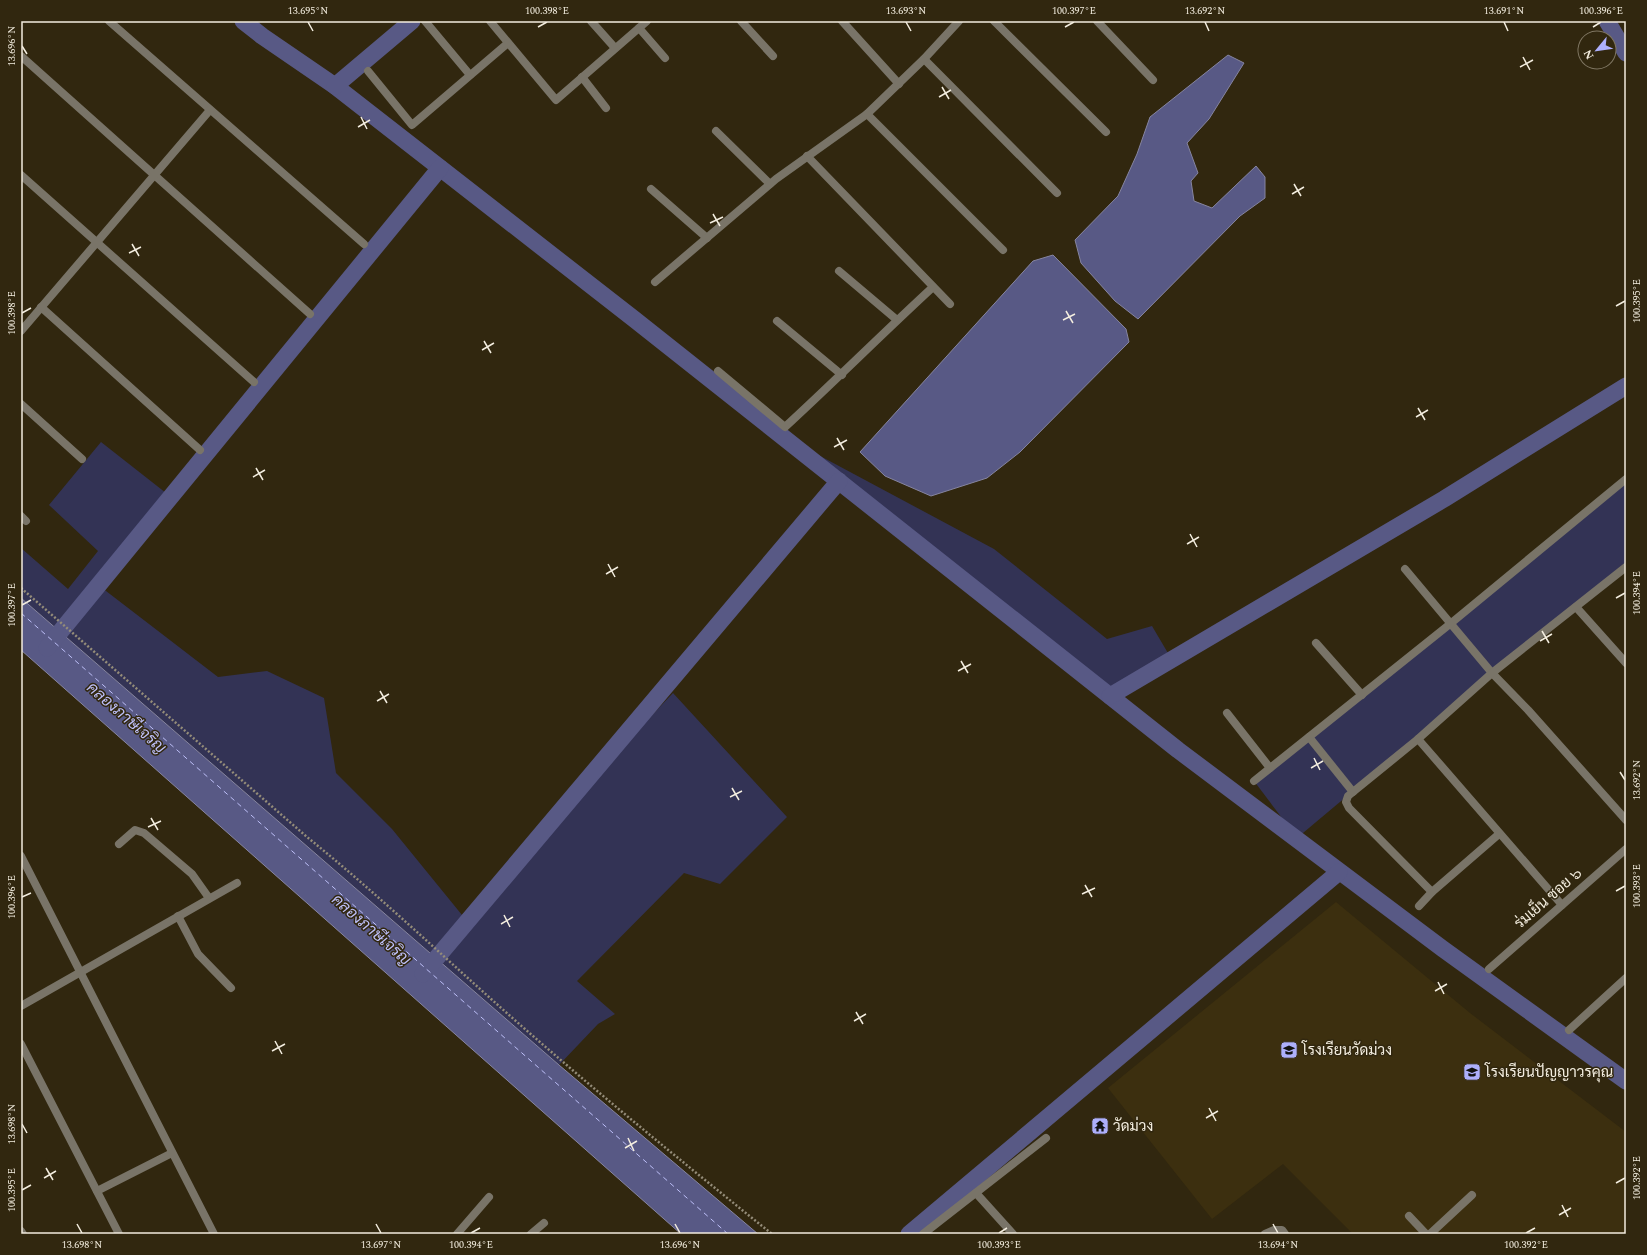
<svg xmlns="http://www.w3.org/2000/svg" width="1647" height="1255" viewBox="0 0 1647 1255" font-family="Spectral,Sarabun,serif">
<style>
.built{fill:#3c2f0f}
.green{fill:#335}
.water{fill:#585985;stroke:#8685a0}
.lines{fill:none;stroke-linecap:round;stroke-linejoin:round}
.canal{stroke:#585985;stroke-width:17}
.ferry{stroke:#bdbff8;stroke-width:1;stroke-dasharray:5 4;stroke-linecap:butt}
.path{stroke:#948c79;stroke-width:2.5;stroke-dasharray:2 2;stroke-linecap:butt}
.service{stroke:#797468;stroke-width:8}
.minor{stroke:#797468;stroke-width:8}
.ticks{fill:none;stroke:#f3eddf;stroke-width:1.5}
.labels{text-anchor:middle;stroke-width:3;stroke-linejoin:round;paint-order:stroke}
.street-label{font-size:15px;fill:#f3eddf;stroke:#31270f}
.poi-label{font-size:15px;fill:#f3eddf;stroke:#31270f;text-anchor:start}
.water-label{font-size:16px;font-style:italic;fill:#bdbff8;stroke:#31270f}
.neatline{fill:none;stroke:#f3eddf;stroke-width:1.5}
.ticks-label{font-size:10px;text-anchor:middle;fill:#f3eddf}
</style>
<rect width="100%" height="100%" fill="#31270f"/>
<path class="built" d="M1336,902L1470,1013L1626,1132V1234H1353L1283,1164L1212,1219L1108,1088Z"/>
<g class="green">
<path d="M101,442L166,493L93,581L218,677L267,671L324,698L336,773L392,829L462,915L673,693L787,817L720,884L684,873L577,981L615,1014L598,1024L559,1065L21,598V548L68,589L98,551L49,505Z"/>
<path d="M809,450L994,549L1107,639L1152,626L1175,665L1111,702L838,491Z"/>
<path d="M1626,478V562L1297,838L1254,781Z"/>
</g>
<g class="water">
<path d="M1228,55L1244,63L1209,119L1187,143L1198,173L1191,181L1194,201L1212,208L1256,166L1265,177V198L1240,216L1138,319L1115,301L1081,263L1075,240L1118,196L1137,154L1150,117Z"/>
<path d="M1053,255L1126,329L1129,342L1020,452L987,478L931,496L885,476L860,452L1033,261Z"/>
<path d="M21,598L559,1065L758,1234H681L21,650Z"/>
</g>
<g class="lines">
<g class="canal">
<path d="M243,21L262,36L335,86L634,319L1178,750L1443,949L1626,1081"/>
<path d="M1607,21L1626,53"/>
<path d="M335,86L412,21"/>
<path d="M47,648L440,168"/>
<path d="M1110,696L1444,499L1626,386"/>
<path d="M423,974L839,481"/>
<path d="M909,1234L1339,872"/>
</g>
<path class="ferry" d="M21,613L728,1234"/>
<path class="path" d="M21,588L307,837C385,900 457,970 533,1036C611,1104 691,1169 772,1234"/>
<g class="service">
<path d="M178,916L198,954L231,988"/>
<path d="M97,1191L172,1153"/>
<path d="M976,1193L1013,1234"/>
<path d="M1409,1216L1426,1234"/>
<path d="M923,1234L1046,1138"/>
<path d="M1265,1234L1274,1230H1282L1285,1234"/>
<path d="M1430,1234L1472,1195"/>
</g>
<g class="minor">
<path d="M109,21L364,244"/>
<path d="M425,21L470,75"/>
<path d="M490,21L556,100L647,21"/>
<path d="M591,21L615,48"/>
<path d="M741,21L773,56"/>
<path d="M842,21L899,84"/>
<path d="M994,21L1106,132"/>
<path d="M1097,21L1153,80"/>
<path d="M639,28L665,58"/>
<path d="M21,56L310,314"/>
<path d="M924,59L1057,193"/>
<path d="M368,71L412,125L508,43"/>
<path d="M582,77L606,108"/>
<path d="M867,114L1003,250"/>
<path d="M716,131L770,184"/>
<path d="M807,156L950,304"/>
<path d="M21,175L254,382"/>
<path d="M651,189L707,238"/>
<path d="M839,271L897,320"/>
<path d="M655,282L776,179L867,114L924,59L959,21"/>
<path d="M41,307L200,450"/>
<path d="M777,321L842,375"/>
<path d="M21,331L210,110"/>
<path d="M718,371L785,427C835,381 883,333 933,287"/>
<path d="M21,404L82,459"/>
<path d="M21,516L26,521"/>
<path d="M1405,569L1492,673L1528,710L1626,820"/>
<path d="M1576,607L1626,663"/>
<path d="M1316,643L1362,695"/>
<path d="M1227,713L1270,768"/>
<path d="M1309,737L1353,792"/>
<path d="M1418,739L1562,905"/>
<path d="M1254,781L1450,624L1626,479"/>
<path d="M119,844L135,830L144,833L192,874L209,898"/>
<path d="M21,856L214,1234"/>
<path d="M1432,892L1349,808L1346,802L1348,796L1418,739L1492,673L1626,567"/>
<path d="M1419,906L1432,892L1499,834"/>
<path d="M1489,969L1626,849"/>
<path d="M21,1006L237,883"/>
<path d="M1569,1030L1626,978"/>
<path d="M21,1044L119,1234"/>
<path d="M21,1231L23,1234"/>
<path d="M457,1234L489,1197"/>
<path d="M531,1234L544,1223"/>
</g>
</g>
<path class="ticks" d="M308,22L313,31M906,22L911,31M1205,22L1209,31M1504,22L1508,31M538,27L547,22M1065,27L1074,22M1593,27L1601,22M22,46L27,54M1523,57L1530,70M1520,67L1533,60M942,87L949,99M939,97L951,90M361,117L367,129M358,127L370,120M1294,184L1301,196M1292,194L1304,187M713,214L720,226M710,223L723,217M132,244L139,256M129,253L141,247M1616,306L1625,301M1066,311L1073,323M22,313L31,308M1063,320L1075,314M484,341L491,353M482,350L494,343M1418,408L1425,420M1416,417L1428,410M837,438L844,450M834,447L847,440M256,468L263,480M253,477L265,470M1190,534L1197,547M1187,544L1199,537M608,564L615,577M606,574L618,567M1616,598L1625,593M22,605L31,600M1542,631L1549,643M1540,641L1552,634M961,661L968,673M958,671L971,664M380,691L387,703M377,701L389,694M1314,758L1320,770M1311,768L1323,761M1620,772L1625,780M732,788L739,800M730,797L742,791M151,818L158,830M148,827L161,821M1085,885L1092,897M1616,891L1625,886M1082,894L1095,888M22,897L31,893M504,915L510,927M501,924L513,917M1438,982L1444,994M1435,991L1447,984M856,1012L863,1024M854,1021L866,1014M275,1041L282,1054M272,1051L285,1044M1209,1108L1216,1121M1206,1118L1218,1111M22,1124L27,1133M628,1138L634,1151M625,1148L637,1141M46,1168L53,1180M44,1178L56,1171M1616,1183L1625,1178M22,1190L31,1185M1562,1205L1568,1217M1559,1215L1571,1208M77,1224L82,1233M376,1224L381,1233M675,1224L680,1233M1273,1224L1278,1233M471,1233L480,1228M999,1233L1007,1228M1526,1233L1535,1228"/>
<defs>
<symbol id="school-square" viewBox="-11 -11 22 22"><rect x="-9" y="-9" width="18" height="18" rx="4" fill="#adaffb" stroke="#31270f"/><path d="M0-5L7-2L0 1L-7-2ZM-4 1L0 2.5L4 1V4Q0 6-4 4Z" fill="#111"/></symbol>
<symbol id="temple-square" viewBox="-11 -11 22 22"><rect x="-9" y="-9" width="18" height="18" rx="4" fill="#adaffb" stroke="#31270f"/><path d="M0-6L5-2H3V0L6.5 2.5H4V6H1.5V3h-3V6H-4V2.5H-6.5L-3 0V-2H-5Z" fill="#111"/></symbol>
</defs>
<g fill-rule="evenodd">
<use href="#school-square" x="1279" y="1040" width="20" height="20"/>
<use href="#school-square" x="1462" y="1062" width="20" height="20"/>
<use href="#temple-square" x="1090" y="1116" width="20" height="20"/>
</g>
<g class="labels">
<g class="street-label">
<text transform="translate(1548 898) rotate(-41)" y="5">ร่มเย็น ซอย ๖</text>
</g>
<g class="poi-label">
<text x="1302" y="1055">โรงเรียนวัดม่วง</text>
<text x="1485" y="1077">โรงเรียนปัญญาวรคุณ</text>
<text x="1113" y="1131">วัดม่วง</text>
</g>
<g class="water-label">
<text transform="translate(127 717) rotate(41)" y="6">คลองภาษีเจริญ</text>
<text transform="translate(372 929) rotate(41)" y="6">คลองภาษีเจริญ</text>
</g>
</g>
<rect width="1647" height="1255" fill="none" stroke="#31270f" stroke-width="44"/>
<g transform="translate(1597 50) rotate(241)"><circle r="19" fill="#31270f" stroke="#7f7662"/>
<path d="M0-3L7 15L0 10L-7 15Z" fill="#adaffb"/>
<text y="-6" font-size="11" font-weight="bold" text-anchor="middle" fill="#f3eddf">N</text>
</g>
<rect x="22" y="22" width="1603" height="1211" class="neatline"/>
<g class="ticks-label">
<text x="308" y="14">13.695°N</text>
<text x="547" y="14">100.398°E</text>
<text x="906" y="14">13.693°N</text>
<text x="1074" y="14">100.397°E</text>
<text x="1205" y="14">13.692°N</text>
<text x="1504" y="14">13.691°N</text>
<text x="1601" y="14">100.396°E</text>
<text transform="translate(11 46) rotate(-90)" y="4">13.696°N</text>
<text transform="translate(1636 301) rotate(-90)" y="4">100.395°E</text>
<text transform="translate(11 313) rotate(-90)" y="4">100.398°E</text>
<text transform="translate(1636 593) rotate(-90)" y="4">100.394°E</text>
<text transform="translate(11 605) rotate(-90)" y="4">100.397°E</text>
<text transform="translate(1636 780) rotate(-90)" y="4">13.692°N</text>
<text transform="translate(1636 886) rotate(-90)" y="4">100.393°E</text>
<text transform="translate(11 897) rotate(-90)" y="4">100.396°E</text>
<text transform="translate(11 1124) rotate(-90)" y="4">13.698°N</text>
<text transform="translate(1636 1178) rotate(-90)" y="4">100.392°E</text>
<text transform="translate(11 1190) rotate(-90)" y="4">100.395°E</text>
<text x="82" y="1248">13.698°N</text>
<text x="381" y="1248">13.697°N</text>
<text x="471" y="1248">100.394°E</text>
<text x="680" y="1248">13.696°N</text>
<text x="999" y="1248">100.393°E</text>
<text x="1278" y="1248">13.694°N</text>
<text x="1526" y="1248">100.392°E</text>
</g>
</svg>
